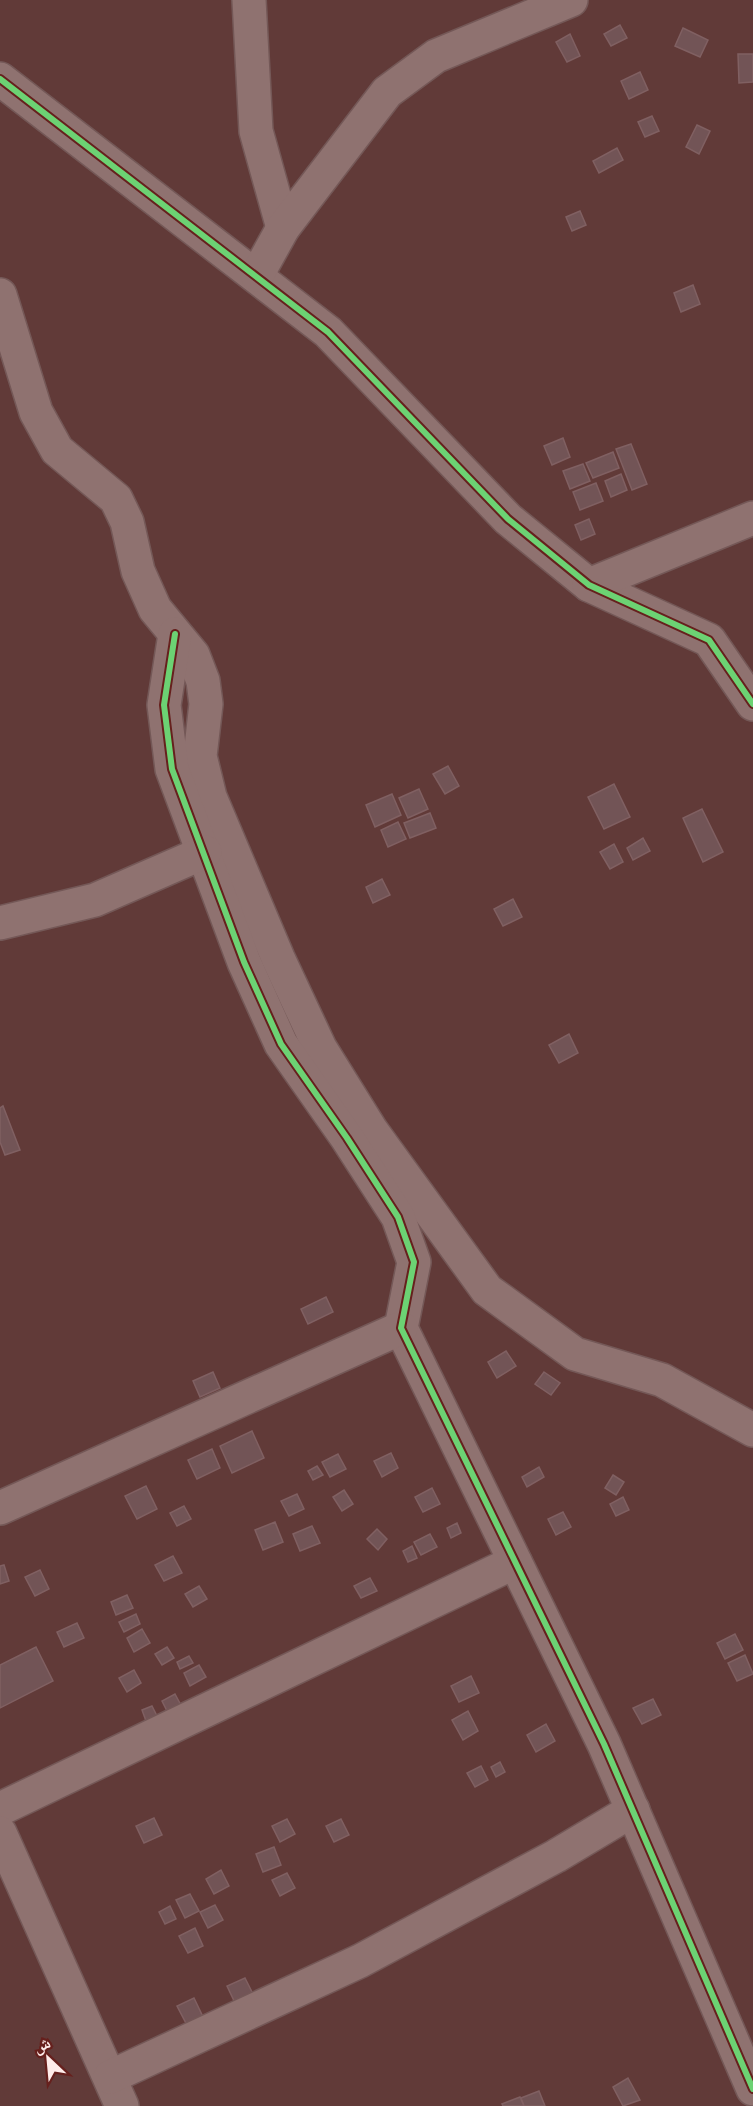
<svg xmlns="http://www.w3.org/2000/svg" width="753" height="2106" viewBox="0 0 753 2106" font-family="Lato,'Noto Naskh Arabic',sans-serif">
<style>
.building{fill:#725456;stroke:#806062;stroke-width:1.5}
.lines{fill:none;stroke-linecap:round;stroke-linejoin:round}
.minor-casing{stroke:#745857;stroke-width:36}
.minor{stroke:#8f7270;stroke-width:33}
.cycleway-casing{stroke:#66201d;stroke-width:10}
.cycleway{stroke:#6cd273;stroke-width:6}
</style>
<rect width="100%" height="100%" fill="#613a38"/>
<g class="building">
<path d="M620,25L627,38L611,46L604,34Z"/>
<path d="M683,28L708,40L700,57L675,46Z"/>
<path d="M570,34L580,56L567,62L556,42Z"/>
<path d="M738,54H753V82L739,83Z"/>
<path d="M640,72L648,90L629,99L621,81Z"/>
<path d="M652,116L659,131L645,137L638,122Z"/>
<path d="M697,125L710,131L699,154L686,147Z"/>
<path d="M617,148L623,160L599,173L593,161Z"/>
<path d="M580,211L586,225L572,231L566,217Z"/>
<path d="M693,285L700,304L681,312L674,293Z"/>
<path d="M563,438L570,457L552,465L544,446Z"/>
<path d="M631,444L647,484L632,490L616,449Z"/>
<path d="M613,452L619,468L593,478L586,463Z"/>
<path d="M583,464L590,481L570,489L563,471Z"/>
<path d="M621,474L627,490L611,497L605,481Z"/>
<path d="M596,483L603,501L580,510L573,492Z"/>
<path d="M589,519L595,534L581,540L575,525Z"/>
<path d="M448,766L459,786L445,794L433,774Z"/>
<path d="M614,784L630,817L604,829L588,797Z"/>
<path d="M419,789L428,809L408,818L399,798Z"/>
<path d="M392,794L401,815L375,827L366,805Z"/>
<path d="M702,809L723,852L703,862L683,818Z"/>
<path d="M430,813L436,828L410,838L404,823Z"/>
<path d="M398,822L406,839L388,847L381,830Z"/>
<path d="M643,838L650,851L633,860L627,848Z"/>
<path d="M614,844L623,862L610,869L600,852Z"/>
<path d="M382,879L390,895L373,903L366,887Z"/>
<path d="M513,899L522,917L503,926L494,909Z"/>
<path d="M569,1034L578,1053L559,1063L549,1045Z"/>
<path d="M3,1106L20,1150L5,1155L0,1142V1108Z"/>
<path d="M326,1297L333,1312L308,1324L301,1309Z"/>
<path d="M506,1351L516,1366L497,1378L488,1362Z"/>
<path d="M213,1372L220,1388L200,1397L193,1381Z"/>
<path d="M544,1372L560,1383L551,1395L535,1384Z"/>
<path d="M252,1431L264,1458L232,1473L220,1446Z"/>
<path d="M212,1449L220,1468L197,1479L188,1460Z"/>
<path d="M391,1453L398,1468L382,1477L374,1461Z"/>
<path d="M338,1454L346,1469L330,1477L322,1462Z"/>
<path d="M317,1466L323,1475L313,1480L308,1471Z"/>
<path d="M539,1467L544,1477L527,1487L522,1477Z"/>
<path d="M613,1475L624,1482L616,1495L605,1488Z"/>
<path d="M146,1486L157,1509L137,1519L125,1496Z"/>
<path d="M432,1488L440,1504L423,1512L415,1497Z"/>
<path d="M344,1490L353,1504L342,1511L333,1497Z"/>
<path d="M297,1494L304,1509L289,1516L281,1501Z"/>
<path d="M623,1497L629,1510L616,1516L610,1504Z"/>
<path d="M184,1506L191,1519L177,1526L170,1513Z"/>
<path d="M563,1512L571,1527L556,1535L548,1519Z"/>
<path d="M275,1522L283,1542L263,1550L255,1530Z"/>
<path d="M457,1523L461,1533L451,1538L447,1528Z"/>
<path d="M312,1526L320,1543L300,1551L293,1534Z"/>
<path d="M377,1529L387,1539L378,1550L367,1539Z"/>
<path d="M430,1534L437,1547L421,1555L414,1542Z"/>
<path d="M412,1546L417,1558L408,1562L403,1551Z"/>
<path d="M173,1556L182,1573L164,1581L155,1565Z"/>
<path d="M4,1565L9,1581L0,1584V1566Z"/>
<path d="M40,1570L49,1589L35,1596L25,1577Z"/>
<path d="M370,1578L377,1591L361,1598L354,1586Z"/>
<path d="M199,1586L207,1599L193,1607L185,1594Z"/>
<path d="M127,1595L133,1608L116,1615L111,1602Z"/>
<path d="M136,1614L140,1624L124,1632L119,1622Z"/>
<path d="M77,1623L84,1638L64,1647L57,1632Z"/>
<path d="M142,1629L150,1643L134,1652L127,1638Z"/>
<path d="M735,1634L743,1650L725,1659L717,1643Z"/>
<path d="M36,1647L53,1681L0,1708V1665Z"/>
<path d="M167,1647L174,1658L162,1665L155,1654Z"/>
<path d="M745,1655L753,1674L737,1681L728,1663Z"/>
<path d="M189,1656L193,1663L180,1669L177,1662Z"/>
<path d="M199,1665L206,1677L190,1686L184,1673Z"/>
<path d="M134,1670L141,1683L127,1692L119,1678Z"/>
<path d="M471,1676L479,1693L459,1702L451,1686Z"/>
<path d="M175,1694L183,1709L170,1717L162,1701Z"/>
<path d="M653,1699L661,1715L642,1724L633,1708Z"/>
<path d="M152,1706L157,1716L146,1721L142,1710Z"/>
<path d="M468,1711L478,1731L463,1740L452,1720Z"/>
<path d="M546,1724L555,1741L536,1752L527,1735Z"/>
<path d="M500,1762L505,1772L496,1777L491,1767Z"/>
<path d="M481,1766L488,1780L475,1787L467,1773Z"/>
<path d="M154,1818L162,1835L144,1843L136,1826Z"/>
<path d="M287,1819L295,1834L280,1842L272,1826Z"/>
<path d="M341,1819L349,1835L334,1842L326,1826Z"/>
<path d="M274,1847L281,1865L263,1872L256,1854Z"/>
<path d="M221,1870L229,1886L214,1894L206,1879Z"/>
<path d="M287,1873L295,1888L280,1896L272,1880Z"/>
<path d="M190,1894L199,1911L185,1918L176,1900Z"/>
<path d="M215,1905L223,1920L208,1928L200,1912Z"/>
<path d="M170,1906L176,1919L165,1924L159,1912Z"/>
<path d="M195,1928L203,1946L188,1953L179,1936Z"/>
<path d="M245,1978L255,1998L237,2007L227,1986Z"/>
<path d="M194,1998L204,2019L188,2027L177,2006Z"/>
<path d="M628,2078L640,2100L623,2106L613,2087Z"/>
<path d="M539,2091L545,2106H524L521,2098Z"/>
<path d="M520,2097L524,2106H503L502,2104Z"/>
</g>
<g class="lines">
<defs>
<g id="minor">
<path d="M249,0L256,131L283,228"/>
<path d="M0,79L328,332L508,519L589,585L709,640L753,704"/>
<path d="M257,275L283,228L387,92L436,56L571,0"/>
<path d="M0,295L36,412L57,450L116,499L127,522L138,571L155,609L193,655L203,681L206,704L200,756L210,797L278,958L320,1048L371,1130L487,1290L575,1354L662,1380L753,1430"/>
<path d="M589,585L753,518"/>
<path d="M175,634L164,705L172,769L244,962L281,1044L347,1138L398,1217L414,1262L401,1328L604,1744L753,2089"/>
<path d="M0,923L95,900L205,852"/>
<path d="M0,1508L401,1328"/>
<path d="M0,1809L515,1562"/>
<path d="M0,1833L122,2106"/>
<path d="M110,2077L360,1961L556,1856L633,1810"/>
</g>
</defs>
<use href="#minor" class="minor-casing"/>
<use href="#minor" class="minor"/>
<defs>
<g id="cycleway">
<path d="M0,79L328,332L508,519L589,585L709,640L753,704"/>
<path d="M175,634L164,705L172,769L244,962L281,1044L347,1138L398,1217L414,1262L401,1328L604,1744L753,2089"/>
</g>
</defs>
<use href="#cycleway" class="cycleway-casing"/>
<use href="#cycleway" class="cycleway"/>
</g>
<g transform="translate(48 2058) rotate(334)" stroke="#66201d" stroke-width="4.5" paint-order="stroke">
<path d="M0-4.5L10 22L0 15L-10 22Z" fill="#feecea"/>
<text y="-9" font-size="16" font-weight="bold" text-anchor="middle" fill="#feecea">ش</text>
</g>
</svg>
